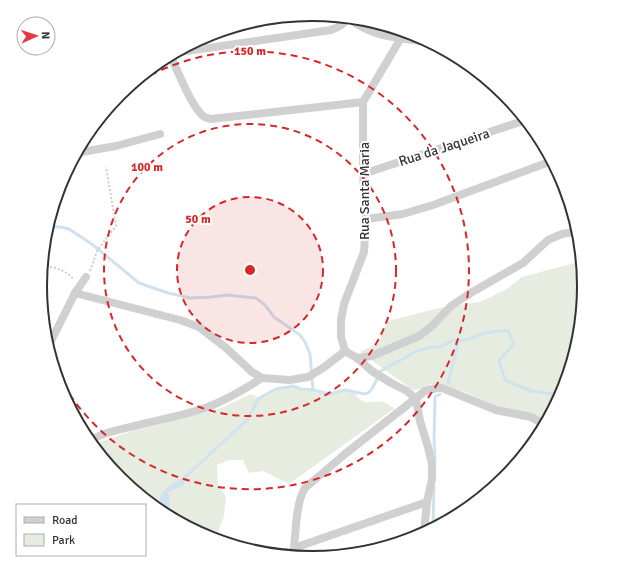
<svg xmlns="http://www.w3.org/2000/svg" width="624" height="572" viewBox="0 0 624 572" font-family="Signika,sans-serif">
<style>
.green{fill:#e6ecdf}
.water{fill:#cfe2ee}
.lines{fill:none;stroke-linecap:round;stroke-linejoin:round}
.stream{stroke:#cfe2ee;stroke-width:3}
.path{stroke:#cdcdcd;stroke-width:2;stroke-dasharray:2 2;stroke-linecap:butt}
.minor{stroke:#d0d0d0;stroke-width:8}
.tertiary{stroke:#d0d0d0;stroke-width:10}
.ring{fill:none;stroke:#d62828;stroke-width:2;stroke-dasharray:7 5}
.labels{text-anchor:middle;stroke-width:4;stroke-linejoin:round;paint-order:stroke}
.street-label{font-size:14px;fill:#333;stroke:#fff}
.rim{fill:none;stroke:#333;stroke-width:2}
.centre{fill:#d62828;stroke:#fff;stroke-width:2}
.ring-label{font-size:12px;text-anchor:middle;font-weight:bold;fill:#d62828;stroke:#fff;stroke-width:4;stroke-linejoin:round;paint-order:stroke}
</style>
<rect width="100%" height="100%" fill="#fff"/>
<g class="green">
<path d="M582,261L584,286L579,339L563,390L547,421L498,407L465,392L443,385L431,384L422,389L413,390L360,352L377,344L388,321L439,308L480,302L507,289L522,277Z"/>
<path d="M293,386L301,389L313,390L330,394L340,391L355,392C363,409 371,399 383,402C387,403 391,407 395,408L289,484L263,471L249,473L243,460H229L217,465L218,484L226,497L224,516L218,532L210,538L161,512L120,478L92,445L129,432L219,409L251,394L260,398L276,389Z"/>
</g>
<path class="water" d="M187,475L183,486L172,490L168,493L170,502L168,516L161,512L158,508L161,494L167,488Z"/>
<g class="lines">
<g class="stream">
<path d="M47,227H61L69,229L93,245L139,283L168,293L190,298L211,297L227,295L256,298L265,305L274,317L300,335L305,342L310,354L313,390"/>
<path d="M448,383L459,340"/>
<path d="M435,461L434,439L435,397L440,394"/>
<path d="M185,477L247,420L259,398L276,389L293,386L301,389L313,390L330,394L340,391L346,390L364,394L368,393L372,389L381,371L417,351L432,347H440L451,341L466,340L485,333L508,330L514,344L499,360L505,380L531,391L554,394L563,391"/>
<path d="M433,528L434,486"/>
<path d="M402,542L415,537"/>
</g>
<g class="path">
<path d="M42,266C54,267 67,270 74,280"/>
<path d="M90,271L97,251L116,226L106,167"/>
</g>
<g class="minor">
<path d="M173,53L331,30C339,27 343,25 348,18"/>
<path d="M170,55C178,71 190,104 203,116C205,118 208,118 211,119L363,102"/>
<path d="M76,153L116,146L160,134"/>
<path d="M363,174L526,120"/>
<path d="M366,219L403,214L433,205L552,161"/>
<path d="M75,293L180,320L199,327L225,347L252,372L262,378L290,380L308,377L323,368L345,351"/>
<path d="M48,347L75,293L86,277"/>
<path d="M345,351L341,337V320L344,304L364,252L366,219L363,174V102L401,38"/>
<path d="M345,351L357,358L372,371L391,383L407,391L416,399L420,421L428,447L432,464V479L427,502L424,533"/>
<path d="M357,358L372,356L419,336L432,326L451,306L469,294L523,263L548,240L562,234L578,231"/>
<path d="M89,441C104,432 122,429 139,425C159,420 179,416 199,410C222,403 242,391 262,378"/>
<path d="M294,548L427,502"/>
<path d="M253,551L293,555"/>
<path d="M293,556C296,537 295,504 305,488L345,454L425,391L437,388H442L496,410L531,417L545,425"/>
</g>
<path class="tertiary" d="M350,18C373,37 401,37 429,41"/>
</g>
<circle cx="250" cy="270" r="73" fill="#d62828" fill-opacity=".12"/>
<g class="ring">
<circle cx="250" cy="270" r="73"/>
<circle cx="250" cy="270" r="146"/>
<path d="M120 94A219 219 0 1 1 54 368"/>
</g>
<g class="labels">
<g class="street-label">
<text transform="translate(444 147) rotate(-18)" y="5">Rua da Jaqueira</text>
<text transform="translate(364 191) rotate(-90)" y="5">Rua Santa Maria</text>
</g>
</g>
<path d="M0 0H624V572H0ZM47 286a265 265 0 1 1 530 0a265 265 0 1 1-530 0Z" fill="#fff" fill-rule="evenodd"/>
<path class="rim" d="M47 286a265 265 0 1 1 530 0a265 265 0 1 1-530 0Z"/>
<circle cx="250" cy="270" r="6" class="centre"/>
<g class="ring-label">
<text x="250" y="55">150 m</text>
<text x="147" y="171">100 m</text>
<text x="198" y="223">50 m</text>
</g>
<rect x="16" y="504" width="130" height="52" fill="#ffffff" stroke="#adadad"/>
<rect x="24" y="517" width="20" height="6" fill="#d0d0d0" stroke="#adadad"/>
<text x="52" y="524" font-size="12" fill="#333333">Road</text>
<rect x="24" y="534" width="20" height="12" fill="#e6ecdf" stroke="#adadad"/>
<text x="52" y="544" font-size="12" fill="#333333">Park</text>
<g transform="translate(36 36) rotate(87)"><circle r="19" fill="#ffffff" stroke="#adadad"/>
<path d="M0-3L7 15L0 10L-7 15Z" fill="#e63946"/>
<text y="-6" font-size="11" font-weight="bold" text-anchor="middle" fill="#333333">N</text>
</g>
</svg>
